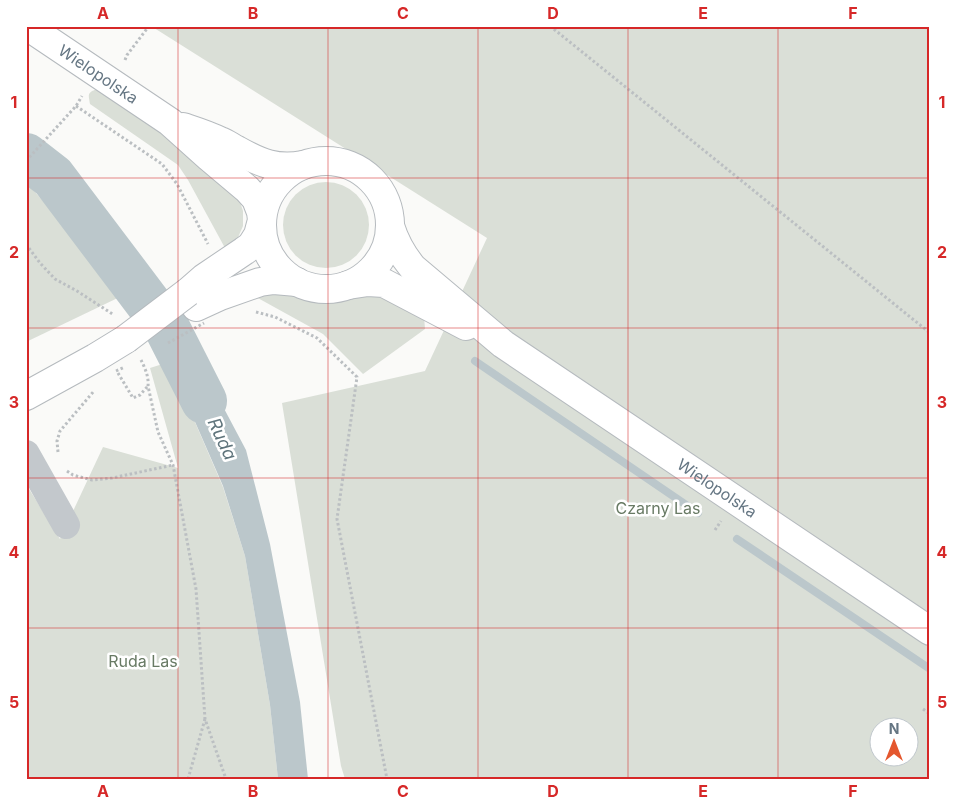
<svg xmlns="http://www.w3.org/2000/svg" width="956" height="805" viewBox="0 0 956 805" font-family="Inter,sans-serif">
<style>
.green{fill:#dadfd7;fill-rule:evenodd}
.water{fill:#bbc7cb}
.pier{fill:#fafaf8}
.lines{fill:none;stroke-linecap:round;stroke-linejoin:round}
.stream{stroke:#bbc7cb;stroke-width:8}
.river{stroke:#bbc7cb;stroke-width:46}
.major-casing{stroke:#b5babe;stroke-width:30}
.path{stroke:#bbbfc2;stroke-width:3;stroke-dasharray:2.5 2.5;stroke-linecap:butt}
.minor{stroke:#c3c8cc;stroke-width:28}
.major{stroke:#fff;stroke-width:28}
.major-bridge-casing{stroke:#b5babe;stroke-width:30;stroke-linecap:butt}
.path-bridge{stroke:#bbbfc2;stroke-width:3;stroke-dasharray:2.5 2.5;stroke-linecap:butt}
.major-bridge{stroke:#fff;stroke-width:28}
.grid{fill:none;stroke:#d62828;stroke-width:1;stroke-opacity:0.55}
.labels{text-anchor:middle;stroke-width:5;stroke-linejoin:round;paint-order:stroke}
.street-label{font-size:16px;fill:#657683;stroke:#fff}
.park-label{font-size:16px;fill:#687a64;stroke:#fff}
.water-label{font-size:18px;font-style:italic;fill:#60757c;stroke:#fff}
.neatline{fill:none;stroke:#d62828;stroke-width:2}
.grid-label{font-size:16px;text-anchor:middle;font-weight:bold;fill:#d62828}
</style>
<rect width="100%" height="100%" fill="#fafaf8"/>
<g class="green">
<path d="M151,26H930V779H345L341,766L282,403L425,371L487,238ZM878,728H908V758H878Z"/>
<path d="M97,89L179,144L238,196L243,211V226L236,242L225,248L188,180L178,165L90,104C89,95 86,93 97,89Z"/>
<circle cx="326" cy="225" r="43"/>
<path d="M26,182L126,294L26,342Z"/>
<path d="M265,289H289L312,296L331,298L342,297L350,295L377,293L424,316L425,329L363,374L323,334L256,297Z"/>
<path d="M169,362L223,487L245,556L270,705L278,779H26V484L60,539L103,447L178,468L150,368Z"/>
</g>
<g class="water">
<path d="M26,136L47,155L72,168L88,193L155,290L134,305L85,232L37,175L26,167Z"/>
<path d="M184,339L202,367L246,450L270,544L300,702L308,779H278L270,705L245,556L223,486L169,362L162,350Z"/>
</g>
<path class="pier" d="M184,337L186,338L189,342L162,356L159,351L160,349Z"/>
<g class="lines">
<g class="stream">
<path d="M475,361L698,513"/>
<path d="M737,539L930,669"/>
</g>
<path class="river" d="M26,156L53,177L167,328L204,401"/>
<defs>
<g id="major">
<path id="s1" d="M27,26L170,122L209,157L247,189L256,199L261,212L262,220L258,235L251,246L244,251L204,278L188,292"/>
<path d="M183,127C195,131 208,135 220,141C226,143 231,147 237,150C260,163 277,170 303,165"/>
<circle cx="326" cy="225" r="64"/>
<path id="s2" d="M390,226C395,242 402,255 413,268L503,344L930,631"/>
<path d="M348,285L368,282L384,283L466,326"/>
<path d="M196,307L220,296L260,282L274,280L297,282"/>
<path d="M26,396L95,358L126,339"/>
</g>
</defs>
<use href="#major" class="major-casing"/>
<g class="path">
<path d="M550,26L930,333"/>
<path d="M125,60L127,55L149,26"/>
<path d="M76,106L162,164L177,184L208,244"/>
<path d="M26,161L76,106L82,96"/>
<path d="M26,244L40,263L55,279L77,291L114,315"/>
<path d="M256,312L275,317L317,338L357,377L337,519L387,779"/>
<path d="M141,360C145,368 149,377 148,386L158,432L173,465L196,589L205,719L226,779"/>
<path d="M118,373L133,398L140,395L148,386"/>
<path d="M58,452L57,441L60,431L94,391"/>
<path d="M67,471L73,475L92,480L112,478L173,465"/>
<path d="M715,530L721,521"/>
<path d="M923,709L930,714"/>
<path d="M188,779L205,719"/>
</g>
<path class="minor" d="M26,454L66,525"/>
<use href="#major" class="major"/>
<defs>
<path id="major-bridge" d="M126,339L188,292"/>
</defs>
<use href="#major-bridge" class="major-bridge-casing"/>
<g class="path-bridge">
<path d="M168,343L204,323"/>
<path d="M116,371L125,367"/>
</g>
<use href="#major-bridge" class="major-bridge"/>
</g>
<path class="grid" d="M178,26V779M328,26V779M478,26V779M628,26V779M778,26V779M26,178H930M26,328H930M26,478H930M26,628H930"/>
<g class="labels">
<g class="street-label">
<text dy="6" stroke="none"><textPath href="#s1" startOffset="86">Wielopolska</textPath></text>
<text dy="6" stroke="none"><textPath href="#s2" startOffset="424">Wielopolska</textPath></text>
</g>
<g class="park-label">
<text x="658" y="514">Czarny Las</text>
<text x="143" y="667">Ruda Las</text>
</g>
<g class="water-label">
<text transform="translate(222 439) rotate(65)" y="6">Ruda</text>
</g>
</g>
<rect width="956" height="805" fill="none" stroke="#ffffff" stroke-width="55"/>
<g transform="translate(894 742)"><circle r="24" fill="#ffffff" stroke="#c1c8cd"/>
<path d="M0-4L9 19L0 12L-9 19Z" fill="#e4572e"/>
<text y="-8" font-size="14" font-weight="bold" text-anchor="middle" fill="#657683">N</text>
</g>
<rect x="28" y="28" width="900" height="750" class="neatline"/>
<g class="grid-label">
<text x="103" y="19">A</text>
<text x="253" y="19">B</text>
<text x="403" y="19">C</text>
<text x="553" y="19">D</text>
<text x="703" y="19">E</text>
<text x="853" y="19">F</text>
<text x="14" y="108">1</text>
<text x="942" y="108">1</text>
<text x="14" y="258">2</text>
<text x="942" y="258">2</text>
<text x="14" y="408">3</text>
<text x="942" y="408">3</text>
<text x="14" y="558">4</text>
<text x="942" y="558">4</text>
<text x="14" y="708">5</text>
<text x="942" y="708">5</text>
<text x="103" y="797">A</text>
<text x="253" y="797">B</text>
<text x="403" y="797">C</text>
<text x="553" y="797">D</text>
<text x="703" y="797">E</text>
<text x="853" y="797">F</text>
</g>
</svg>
